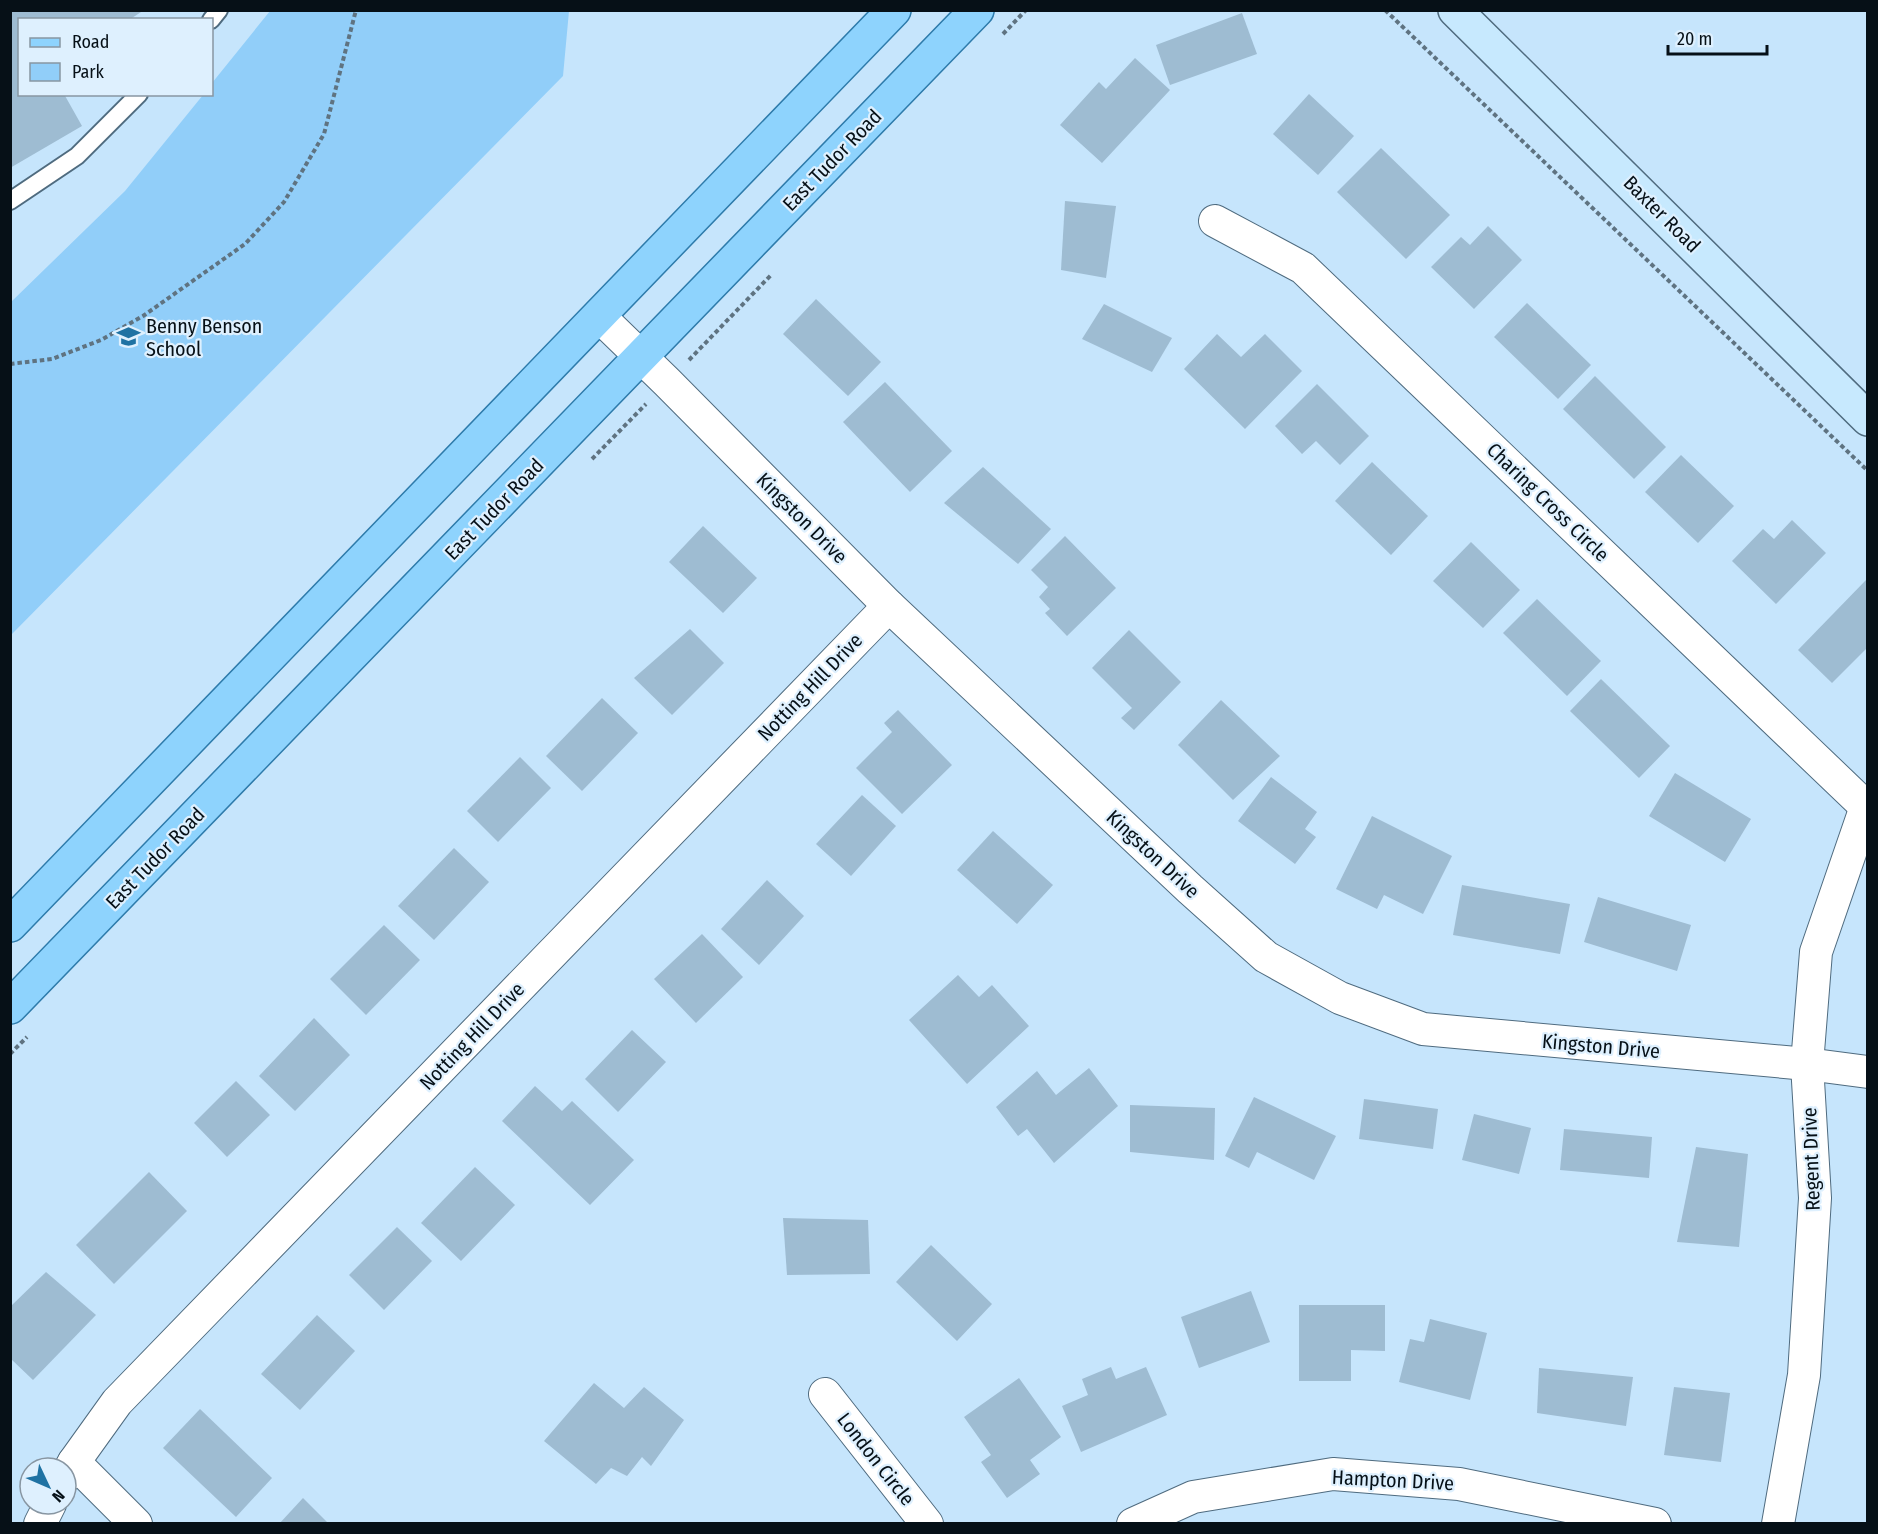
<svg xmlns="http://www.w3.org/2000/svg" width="1878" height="1534" viewBox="0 0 1878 1534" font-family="'Fira Sans Condensed',sans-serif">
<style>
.green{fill:#91cef9}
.building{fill:#9ebcd2}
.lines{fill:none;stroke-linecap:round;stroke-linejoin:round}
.lane-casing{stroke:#4f6b7f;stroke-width:20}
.street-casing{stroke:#4f6b7f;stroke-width:34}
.secondary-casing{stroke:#4f6b7f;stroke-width:36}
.primary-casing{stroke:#2e7bab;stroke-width:36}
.path{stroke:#5f7381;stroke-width:4;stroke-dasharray:4.5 3;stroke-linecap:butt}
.lane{stroke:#fff;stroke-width:16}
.street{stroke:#fff;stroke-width:32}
.secondary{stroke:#c7e9fe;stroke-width:33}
.primary{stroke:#8ed3fd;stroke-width:33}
.labels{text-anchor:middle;stroke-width:4.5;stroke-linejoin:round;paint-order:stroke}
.street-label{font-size:20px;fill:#061017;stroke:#def0fe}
.poi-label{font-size:20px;fill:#061017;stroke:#def0fe;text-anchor:start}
</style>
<rect width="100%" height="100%" fill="#c6e5fc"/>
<path class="green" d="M270,11H569L563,76L11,635V302L125,191L203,95L212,94V83Z"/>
<g class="building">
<path d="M10,10H144L129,20H20V94H64L82,126L10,168Z"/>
<path d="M1242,13L1257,54L1170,85L1156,45Z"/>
<path d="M1135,58L1170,90L1102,163L1060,125L1099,82L1106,89Z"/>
<path d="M1309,94L1354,136L1318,175L1273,134Z"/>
<path d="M1381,148L1450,215L1406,259L1337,192Z"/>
<path d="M1065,201L1116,206L1106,278L1061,270Z"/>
<path d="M1488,226L1522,260L1474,309L1431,267L1461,237L1470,245Z"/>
<path d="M816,299L881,362L848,396L783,334Z"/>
<path d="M1527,303L1591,365L1558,399L1494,337Z"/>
<path d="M1104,304L1172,338L1152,372L1082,339Z"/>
<path d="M1217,334L1241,357L1265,334L1302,371L1245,429L1184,369Z"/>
<path d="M1595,376L1666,447L1634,479L1563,409Z"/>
<path d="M885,382L952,451L910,492L843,422Z"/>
<path d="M1317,384L1369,436L1340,465L1316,441L1302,454L1275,426Z"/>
<path d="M1681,455L1734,506L1698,543L1645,492Z"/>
<path d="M1372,462L1428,516L1391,555L1335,501Z"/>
<path d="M983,467L1051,529L1018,564L944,503Z"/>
<path d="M1792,520L1826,553L1776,604L1732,561L1763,529L1774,539Z"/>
<path d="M703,526L757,578L723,613L669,562Z"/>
<path d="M1065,536L1116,588L1067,636L1045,613L1050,609L1039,597L1048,587L1031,570Z"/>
<path d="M1471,542L1520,590L1483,628L1433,581Z"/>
<path d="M1866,580L1868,582V647L1832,683L1798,650Z"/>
<path d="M1537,599L1601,661L1567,696L1503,633Z"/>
<path d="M690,629L724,663L672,715L634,678Z"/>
<path d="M1129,630L1181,682L1134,730L1121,718L1132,708L1092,668Z"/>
<path d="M1601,679L1670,746L1639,778L1570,711Z"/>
<path d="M602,698L638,733L582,791L546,756Z"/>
<path d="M1221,700L1280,756L1233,800L1178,745Z"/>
<path d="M898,710L952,765L902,814L856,768L892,732L884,723Z"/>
<path d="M520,757L551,788L498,842L467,811Z"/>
<path d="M1675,773L1751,819L1725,862L1649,816Z"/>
<path d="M1271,777L1317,812L1305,829L1316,837L1295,864L1238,821Z"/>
<path d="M862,795L896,826L851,876L816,844Z"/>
<path d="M1372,816L1452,856L1423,914L1384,895L1377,909L1336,889Z"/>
<path d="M993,831L1053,885L1017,924L957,870Z"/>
<path d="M454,848L489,882L434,940L398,906Z"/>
<path d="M767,880L804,916L759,965L721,929Z"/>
<path d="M1462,885L1570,904L1560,954L1453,935Z"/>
<path d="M1598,897L1691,925L1677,971L1584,942Z"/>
<path d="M384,925L420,960L366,1015L330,979Z"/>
<path d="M702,934L743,977L696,1023L654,979Z"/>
<path d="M958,975L979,997L992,985L1029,1026L967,1084L909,1020Z"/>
<path d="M314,1018L350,1055L295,1111L259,1076Z"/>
<path d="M632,1030L666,1062L618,1112L585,1079Z"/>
<path d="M1089,1068L1118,1106L1054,1163L1027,1129L1018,1136L996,1107L1037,1071L1056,1095Z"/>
<path d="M236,1081L270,1115L227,1157L194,1123Z"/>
<path d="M535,1086L562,1111L572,1101L634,1160L590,1205L502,1121Z"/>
<path d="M1254,1097L1336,1136L1314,1180L1257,1152L1249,1168L1225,1156Z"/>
<path d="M1364,1099L1438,1109L1433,1149L1359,1139Z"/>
<path d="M1130,1105L1215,1108L1214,1160L1130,1152Z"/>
<path d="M1474,1114L1531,1128L1519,1174L1462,1160Z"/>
<path d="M1564,1129L1652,1137L1649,1178L1560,1170Z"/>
<path d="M1696,1147L1748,1154L1739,1247L1677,1242Z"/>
<path d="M475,1167L515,1205L461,1261L421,1223Z"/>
<path d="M149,1172L187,1211L114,1284L76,1245Z"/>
<path d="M783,1218L868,1220L870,1274L787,1275Z"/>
<path d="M397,1227L432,1261L384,1310L349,1275Z"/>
<path d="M931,1245L992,1304L957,1341L896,1282Z"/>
<path d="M46,1272L96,1315L33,1380L10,1358V1307Z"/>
<path d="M1251,1291L1270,1342L1199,1368L1181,1317Z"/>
<path d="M1299,1305H1385V1351L1351,1350V1381H1299Z"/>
<path d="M317,1315L355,1351L300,1410L261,1374Z"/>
<path d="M1430,1319L1487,1333L1470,1400L1399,1382L1410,1339L1424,1342Z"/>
<path d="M1111,1367L1116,1379L1146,1367L1167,1415L1081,1452L1062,1406L1088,1395L1082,1379Z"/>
<path d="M1539,1368L1633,1377L1626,1426L1537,1413Z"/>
<path d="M1019,1378L1061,1437L1030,1460L1040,1474L1007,1498L981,1462L991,1455L964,1417Z"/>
<path d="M594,1383L624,1408L644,1387L684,1420L651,1466L642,1457L627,1476L611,1468L596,1484L544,1441Z"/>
<path d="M1674,1387L1730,1393L1721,1462L1664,1455Z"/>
<path d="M200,1409L272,1478L236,1517L163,1448Z"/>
<path d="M303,1498L329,1524H279Z"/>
</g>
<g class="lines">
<defs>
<g id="lane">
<path d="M211,20L219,10"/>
<path d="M10,201L77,156L139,94"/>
</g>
<g id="street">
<path d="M1215,221L1303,268L1864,805"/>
<path d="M599,316L667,382L889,606L1190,889L1266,957L1340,998L1423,1029L1807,1064L1868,1072"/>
<path d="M825,1394L927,1524"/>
<path d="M74,1462L136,1524"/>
<path d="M66,1476L74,1462L117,1402L889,606"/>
<path d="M40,1524L50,1504"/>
<path d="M1133,1524L1193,1497L1333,1474L1459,1484L1655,1524"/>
<path d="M1778,1524L1804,1375L1815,1198L1807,1064L1816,952L1868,801"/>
</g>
<path id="secondary" d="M1455,10L1868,419"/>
<g id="primary">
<path d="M10,925L894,10"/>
<path d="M10,1007L977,10"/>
</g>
</defs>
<use href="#lane" class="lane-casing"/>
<use href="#street" class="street-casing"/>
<use href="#secondary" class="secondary-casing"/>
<use href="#primary" class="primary-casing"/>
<g class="path">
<path d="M1385,10L1868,471"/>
<path d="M1003,34L1026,10"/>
<path d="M689,360L771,275"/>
<path d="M10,364L52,359L101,340L143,316L245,244L284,202L324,134L356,10"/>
<path d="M592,459L646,404"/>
<path d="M10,1054L27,1037"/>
</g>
<use href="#lane" class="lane"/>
<use href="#street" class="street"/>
<use href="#secondary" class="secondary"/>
<use href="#primary" class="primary"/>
</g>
<defs>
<symbol id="school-bare" viewBox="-9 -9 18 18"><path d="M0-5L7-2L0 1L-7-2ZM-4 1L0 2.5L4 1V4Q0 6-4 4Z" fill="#1f72a3" stroke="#def0fe" stroke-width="2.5" paint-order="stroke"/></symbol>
</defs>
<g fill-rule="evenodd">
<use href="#school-bare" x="112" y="320" width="33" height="33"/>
</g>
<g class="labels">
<g class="street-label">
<text transform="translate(832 160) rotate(-46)" y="7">East Tudor Road</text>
<text transform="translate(1662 214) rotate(45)" y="7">Baxter Road</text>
<text transform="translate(1548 502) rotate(44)" y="7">Charing Cross Circle</text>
<text transform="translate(494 509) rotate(-46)" y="7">East Tudor Road</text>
<text transform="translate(802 518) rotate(45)" y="7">Kingston Drive</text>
<text transform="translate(810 687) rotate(-46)" y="7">Notting Hill Drive</text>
<text transform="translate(1153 854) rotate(43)" y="7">Kingston Drive</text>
<text transform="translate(155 858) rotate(-46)" y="7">East Tudor Road</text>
<text transform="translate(472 1036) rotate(-46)" y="7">Notting Hill Drive</text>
<text transform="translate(1601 1046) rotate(5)" y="7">Kingston Drive</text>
<text transform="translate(1811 1159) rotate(-92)" y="7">Regent Drive</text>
<text transform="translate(876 1459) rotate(52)" y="7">London Circle</text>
<text transform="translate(1393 1480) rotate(3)" y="7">Hampton Drive</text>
</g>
<g class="poi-label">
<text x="146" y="333">Benny Benson<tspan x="146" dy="23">School</tspan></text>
</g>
</g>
<rect width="1878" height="1534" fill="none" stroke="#061017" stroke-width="24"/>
<rect x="18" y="18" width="195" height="78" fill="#def0fe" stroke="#8896a2" stroke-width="1.5"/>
<rect x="30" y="38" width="30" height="9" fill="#8ed3fd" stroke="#8896a2" stroke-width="1.5"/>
<text x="72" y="48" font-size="18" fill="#061017">Road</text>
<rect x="30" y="63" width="30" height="18" fill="#91cef9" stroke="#8896a2" stroke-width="1.5"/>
<text x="72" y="78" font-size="18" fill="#061017">Park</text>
<g transform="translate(48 1486) rotate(134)"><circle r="28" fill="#def0fe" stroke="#8896a2" stroke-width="1.5"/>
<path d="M0-4.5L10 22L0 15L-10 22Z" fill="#1f72a3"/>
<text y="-9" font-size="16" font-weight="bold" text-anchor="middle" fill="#061017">N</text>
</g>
<path d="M1668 45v9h99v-9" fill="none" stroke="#061017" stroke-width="3"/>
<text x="1677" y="45" font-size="18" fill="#061017" stroke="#def0fe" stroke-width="4.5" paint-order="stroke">20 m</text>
</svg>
